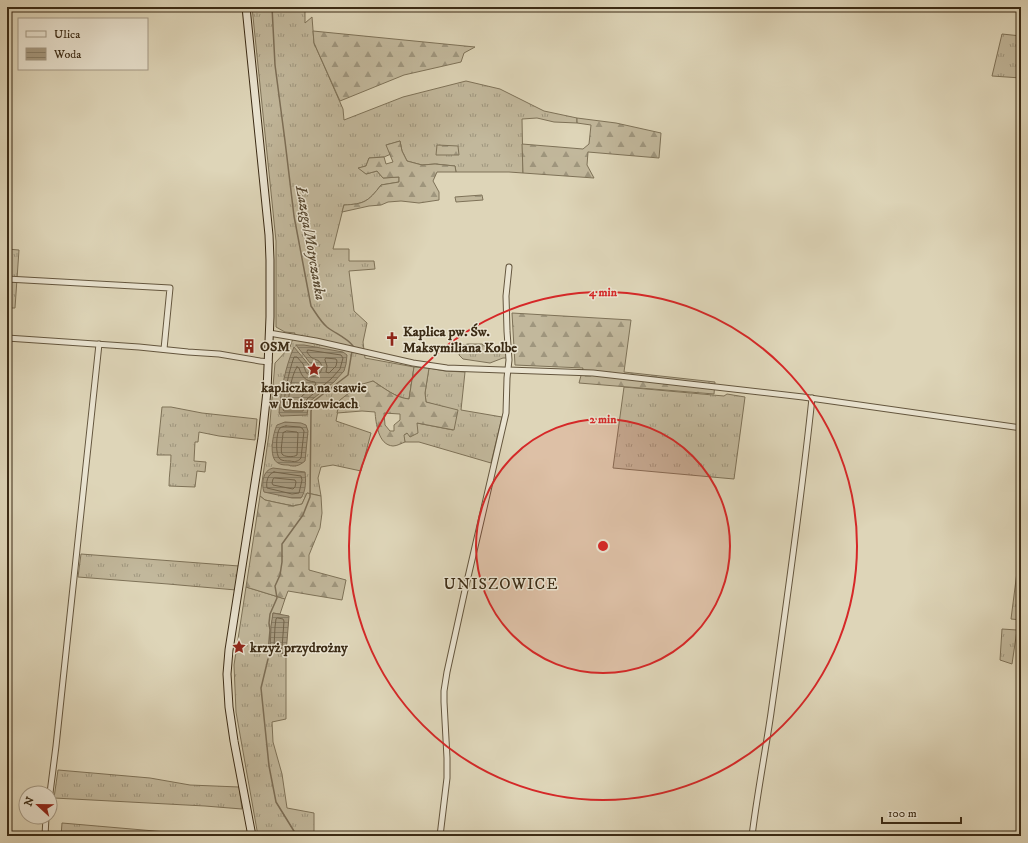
<svg xmlns="http://www.w3.org/2000/svg" width="1028" height="843" viewBox="0 0 1028 843" font-family="'IM FELL DW Pica',serif">
<style>
.grass{fill:url(#grass-tufts);stroke:#7e7258}
.forest{fill:url(#forest-firs);stroke:#7e7258;fill-rule:evenodd}
.water{fill:url(#water-rules);stroke:#7c6e56}
.lines{fill:none;stroke-linecap:round;stroke-linejoin:round}
.shore{stroke:#71634b;stroke-width:1}
.stream{stroke:#7c6e56;stroke-width:1.5}
.street-casing{stroke:#64563e;stroke-width:7}
.secondary-casing{stroke:#3b2b15;stroke-width:9}
.street{stroke:#eae4d1;stroke-width:5}
.secondary{stroke:#eae4d1;stroke-width:7}
.ring{fill:none;stroke:#d62828;stroke-width:2}
.labels{text-anchor:middle;stroke-width:3;stroke-linejoin:round;paint-order:stroke}
.poi-label{font-size:14px;font-weight:bold;fill:#3b2b15;stroke:#eae4d1;text-anchor:start}
.water-label{font-size:15px;font-style:italic;fill:#564730;stroke:#eae4d1}
.quarter-label{font-size:16px;letter-spacing:1px;fill:#3b2b15;stroke:#eae4d1}
.centre{fill:#d62828;stroke:#eae4d1;stroke-width:2}
.ring-label{font-size:12px;text-anchor:middle;font-weight:bold;fill:#d62828;stroke:#eae4d1;stroke-width:3;stroke-linejoin:round;paint-order:stroke}
</style>
<defs>
<pattern id="grass-tufts" width="24" height="20" patternUnits="userSpaceOnUse"><rect width="24" height="20" fill="#c2b89c"/><path d="M3 7l-1-3M5 7V3M7 7l1-3M15 17l-1-3M17 17v-4M19 17l1-3" fill="none" stroke="#9f967e"/></pattern>
<pattern id="forest-firs" width="22" height="20" patternUnits="userSpaceOnUse"><rect width="22" height="20" fill="#c2b89c"/><path d="M5 1l3.5 6h-7zM16 11l3.5 6h-7z" fill="#9f967e"/></pattern>
<pattern id="water-rules" width="6" height="5" patternUnits="userSpaceOnUse"><rect width="6" height="5" fill="#a79b81"/><path d="M0 2.5h6" fill="none" stroke="#897f68"/></pattern>
</defs>
<rect width="100%" height="100%" fill="#ded5b8"/>
<filter id="stains"><feTurbulence type="fractalNoise" baseFrequency=".005" numOctaves="4"/><feColorMatrix values="0 0 0 0 .2 0 0 0 0 .09 0 0 0 0 .02 0 0 0 .5 -.17"/></filter>
<radialGradient id="worn" r=".72"><stop offset=".6" stop-color="#630" stop-opacity="0"/><stop offset="1" stop-color="#630" stop-opacity=".3"/></radialGradient>
<g class="grass">
<path d="M252,7H305V23L312,17L314,43L343,109L344,120L403,97L466,81L500,89L544,111L577,118V123L554,122L537,118L522,119L523,173L509,172H456L455,166L435,164L422,165L407,161L402,151L400,141L387,145L391,154L384,157L369,158L366,166L359,168L366,174L377,171L383,178L399,177V182L381,185C368,202 364,204 344,205L333,249H349V261H374L375,269L349,271L354,311L367,323L363,342L365,358L414,367L409,399C396,398 384,388 373,381L340,400L336,421L371,433L361,471L333,465L321,467L318,478L321,496L307,493L302,504L293,506L274,502L265,500L260,496L269,434L275,363L290,347L295,333L285,332L276,327V241Z"/>
<path d="M1002,34L1021,36V78L992,76Z"/>
<path d="M7,249L19,250L15,308H7Z"/>
<path d="M468,344H482L486,347L507,350V358H503L490,363L463,359L459,355L460,351H462L463,345Z"/>
<path d="M429,368L445,371L465,372L461,410L502,417L491,463L419,442H405L403,435L408,433L417,423L453,430L439,406L426,402L425,393Z"/>
<path d="M624,387L724,396L727,394L745,397L734,479L613,468Z"/>
<path d="M162,407H171L202,413L257,419L255,440L219,436L199,432L198,442H195L194,461L206,462L205,472L197,471L195,487L169,486C169,475 171,465 171,455H157Z"/>
<path d="M81,554L239,566L236,590L168,584L78,577Z"/>
<path d="M1018,564H1021V620L1011,619Z"/>
<path d="M246,587L285,599L280,614L273,613L270,652L286,654V719L272,722L273,742L282,774L287,808L314,813V836H258L236,712L234,665Z"/>
<path d="M1002,629L1017,630L1012,664L1000,660Z"/>
<path d="M58,770L150,778L190,785L239,787L242,809L205,806L54,798Z"/>
<path d="M62,823L201,835V836H61Z"/>
</g>
<g class="forest">
<path d="M313,31L475,47L464,53L461,62L404,75L340,101L314,43Z"/>
<path d="M577,118L616,123L661,133L659,158L588,152L587,165L594,178L523,173L522,144L583,149L589,144L591,125L577,123Z"/>
<path d="M400,141L402,151L407,161L422,165L435,164L455,166L456,172H437L433,181L439,192V200L419,203L401,201L388,202L381,205L369,206L342,212L344,205C364,204 368,202 381,185L399,182V177L383,178L377,171L366,174L358,168L366,166L369,158L384,157L386,164L393,162L386,145Z"/>
<path d="M437,145L458,146L459,155H436Z"/>
<path d="M482,195L483,200L456,202L455,197Z"/>
<path d="M512,313L631,320L624,372L715,382L714,394L579,383L583,368L515,365Z"/>
<path d="M414,367L429,368L425,393L426,402L458,410L454,430L417,423L418,433L410,437L407,433L404,435L405,442C402,443 397,446 393,446C378,445 376,423 375,412L362,411L337,413L340,400L359,385L373,381C384,388 396,398 409,399ZM384,413L400,414V420L394,425V431H390L385,425Z"/>
<path d="M307,493L321,496L322,513L320,528L309,555V570L346,580L342,600L288,591L285,599L246,587L260,496L265,500L274,502L293,506L302,504Z"/>
</g>
<g class="water">
<path d="M296,345H304L343,352L347,355L346,364L344,371L334,382L309,402L307,415L281,416L279,413C281,390 285,368 294,347L309,365L310,372H315L318,369L317,365L314,363H310Z"/>
<path d="M285,422L301,423L306,425L308,431L305,461C299,466 295,467 288,465C285,465 281,465 278,463C268,458 273,433 277,425Z"/>
<path d="M273,468L305,472C306,481 306,491 301,498H292L264,492C261,483 263,470 273,468Z"/>
<path d="M273,613L289,616L286,654L270,652L271,626Z"/>
</g>
<g class="lines">
<g class="shore">
<path d="M308,350L341,355L343,358L340,369L331,379L307,399L303,411H284L283,410C285,392 288,374 294,357H297C299,359 301,362 303,364C305,368 305,373 309,375C315,380 325,371 321,364C319,359 314,360 311,357C311,357 307,353 307,352Z"/>
<path d="M326,358L336,359L337,361L336,366L329,373L326,372L327,366L325,360Z"/>
<path d="M297,367L299,368C302,377 305,381 315,382L316,384L302,396L299,406L290,407L288,405C289,394 291,376 297,367Z"/>
<path d="M286,426L300,427L302,428L304,431L301,458C298,462 294,462 290,461C287,461 282,461 280,459C275,456 276,432 280,428C281,427 285,426 286,426Z"/>
<path d="M287,431L297,432L298,433L297,455L295,456C292,457 284,457 282,454C280,451 283,437 283,433Z"/>
<path d="M274,472L301,476L302,480L299,493L292,494L267,488C266,483 267,474 274,472Z"/>
<path d="M275,478L295,480L296,482L295,487L293,489L273,485L272,483L273,479Z"/>
<path d="M278,618L283,619L284,621L282,648L280,649H275L274,647L275,627L276,619Z"/>
</g>
<g class="stream">
<path d="M272,7L275,65L285,141L294,216L311,306C316,313 320,321 327,327C336,334 346,337 353,346V347"/>
<path d="M268,653L270,630L269,623L270,614L277,598L275,586L280,575L282,562V544L303,515L310,497L311,411L314,401L348,375L352,351"/>
<path d="M268,659L261,688L269,766L276,802L297,836"/>
</g>
<defs>
<g id="street">
<path d="M7,279L170,288L164,349"/>
<path d="M269,333L316,341L413,363L447,368L593,373L803,397L1021,428"/>
<path d="M7,338L139,347L188,352L219,354L260,361L269,362"/>
<path d="M1021,565V564"/>
<path d="M50,793L56,746L99,344"/>
<path d="M45,836L46,817"/>
<path d="M440,836L447,778V758L444,702V691L447,672L465,590L506,413L507,378L509,360L507,331L506,296L509,267"/>
<path d="M752,836C757,795 765,754 771,713C786,608 801,503 812,398"/>
</g>
<path id="secondary" d="M246,7L269,235L270,260V317L267,391L262,438L229,650L227,674L229,707L234,741L252,836"/>
</defs>
<use href="#street" class="street-casing"/>
<use href="#secondary" class="secondary-casing"/>
<use href="#street" class="street"/>
<use href="#secondary" class="secondary"/>
</g>
<circle cx="603" cy="546" r="127" fill="#d62828" fill-opacity=".12"/>
<g class="ring">
<circle cx="603" cy="546" r="127"/>
<circle cx="603" cy="546" r="254"/>
</g>
<defs>
<symbol id="church-bare" viewBox="-9 -9 18 18"><path d="M-1.2-6h2.4v3.5h3.3v2.4h-3.3V6h-2.4V-.1h-3.3v-2.4h3.3Z" fill="#8f2418" stroke="#eae4d1" stroke-width="2.5" paint-order="stroke"/></symbol>
<symbol id="building-bare" viewBox="-9 -9 18 18"><path d="M-4-6H4V6H1V3H-1V6H-4ZM-2.5-4.3h1.7v1.8h-1.7ZM.8-4.3h1.7v1.8H.8ZM-2.5-1h1.7V.8h-1.7ZM.8-1h1.7V.8H.8Z" fill="#8f2418" stroke="#eae4d1" stroke-width="2.5" paint-order="stroke"/></symbol>
<symbol id="sight-bare" viewBox="-9 -9 18 18"><path d="M0-6L1.8-2.2L6-1.7L2.9 1.2L3.7 5.4L0 3.3L-3.7 5.4L-2.9 1.2L-6-1.7L-1.8-2.2Z" fill="#8f2418" stroke="#eae4d1" stroke-width="2.5" paint-order="stroke"/></symbol>
</defs>
<g fill-rule="evenodd">
<use href="#church-bare" x="382" y="329" width="20" height="20"/>
<use href="#building-bare" x="239" y="336" width="20" height="20"/>
<use href="#sight-bare" x="304" y="359" width="20" height="20"/>
<use href="#sight-bare" x="229" y="637" width="20" height="20"/>
</g>
<g class="labels">
<g class="poi-label">
<text x="403" y="336">Kaplica pw. Św.<tspan x="403" dy="16">Maksymiliana Kolbe</tspan></text>
<text x="260" y="351">OSM</text>
<text x="314" y="392" text-anchor="middle">kapliczka na stawie<tspan x="314" dy="16">w Uniszowicach</tspan></text>
<text x="250" y="652">krzyż przydrożny</text>
</g>
<g class="water-label">
<text transform="translate(311 243) rotate(80)" y="5">Łazęga/Motyczanka</text>
</g>
<g class="quarter-label">
<text x="501" y="589">UNISZOWICE</text>
</g>
</g>
<circle cx="603" cy="546" r="6" class="centre"/>
<g class="ring-label">
<text x="603" y="296">4 min</text>
<text x="603" y="423">2 min</text>
</g>
<rect width="1028" height="843" fill="none" stroke="#ded5b8" stroke-width="24"/>
<rect x="8" y="8" width="1012" height="827" fill="none" stroke="#3b2b15" stroke-width="2"/>
<rect x="12" y="12" width="1004" height="819" fill="none" stroke="#3b2b15"/>
<rect x="18" y="18" width="130" height="52" fill="#eae4d1" stroke="#a49a86"/>
<rect x="26" y="31" width="20" height="6" fill="#eae4d1" stroke="#a49a86"/>
<text x="54" y="38" font-size="12" fill="#3b2b15">Ulica</text>
<rect x="26" y="48" width="20" height="12" fill="url(#water-rules)" stroke="#a49a86"/>
<text x="54" y="58" font-size="12" fill="#3b2b15">Woda</text>
<g transform="translate(38 805) rotate(292)"><circle r="19" fill="#eae4d1" stroke="#a49a86"/>
<path d="M0-3L7 15L0 10L-7 15Z" fill="#8f2418"/>
<text y="-6" font-size="11" font-weight="bold" text-anchor="middle" fill="#3b2b15">N</text>
</g>
<path d="M882 817v6h79v-6" fill="none" stroke="#3b2b15" stroke-width="2"/>
<text x="888" y="817" font-size="12" fill="#3b2b15" stroke="#eae4d1" stroke-width="3" paint-order="stroke">100 m</text>
<rect width="100%" height="100%" filter="url(#stains)"/>
<rect width="100%" height="100%" fill="url(#worn)"/>
</svg>
